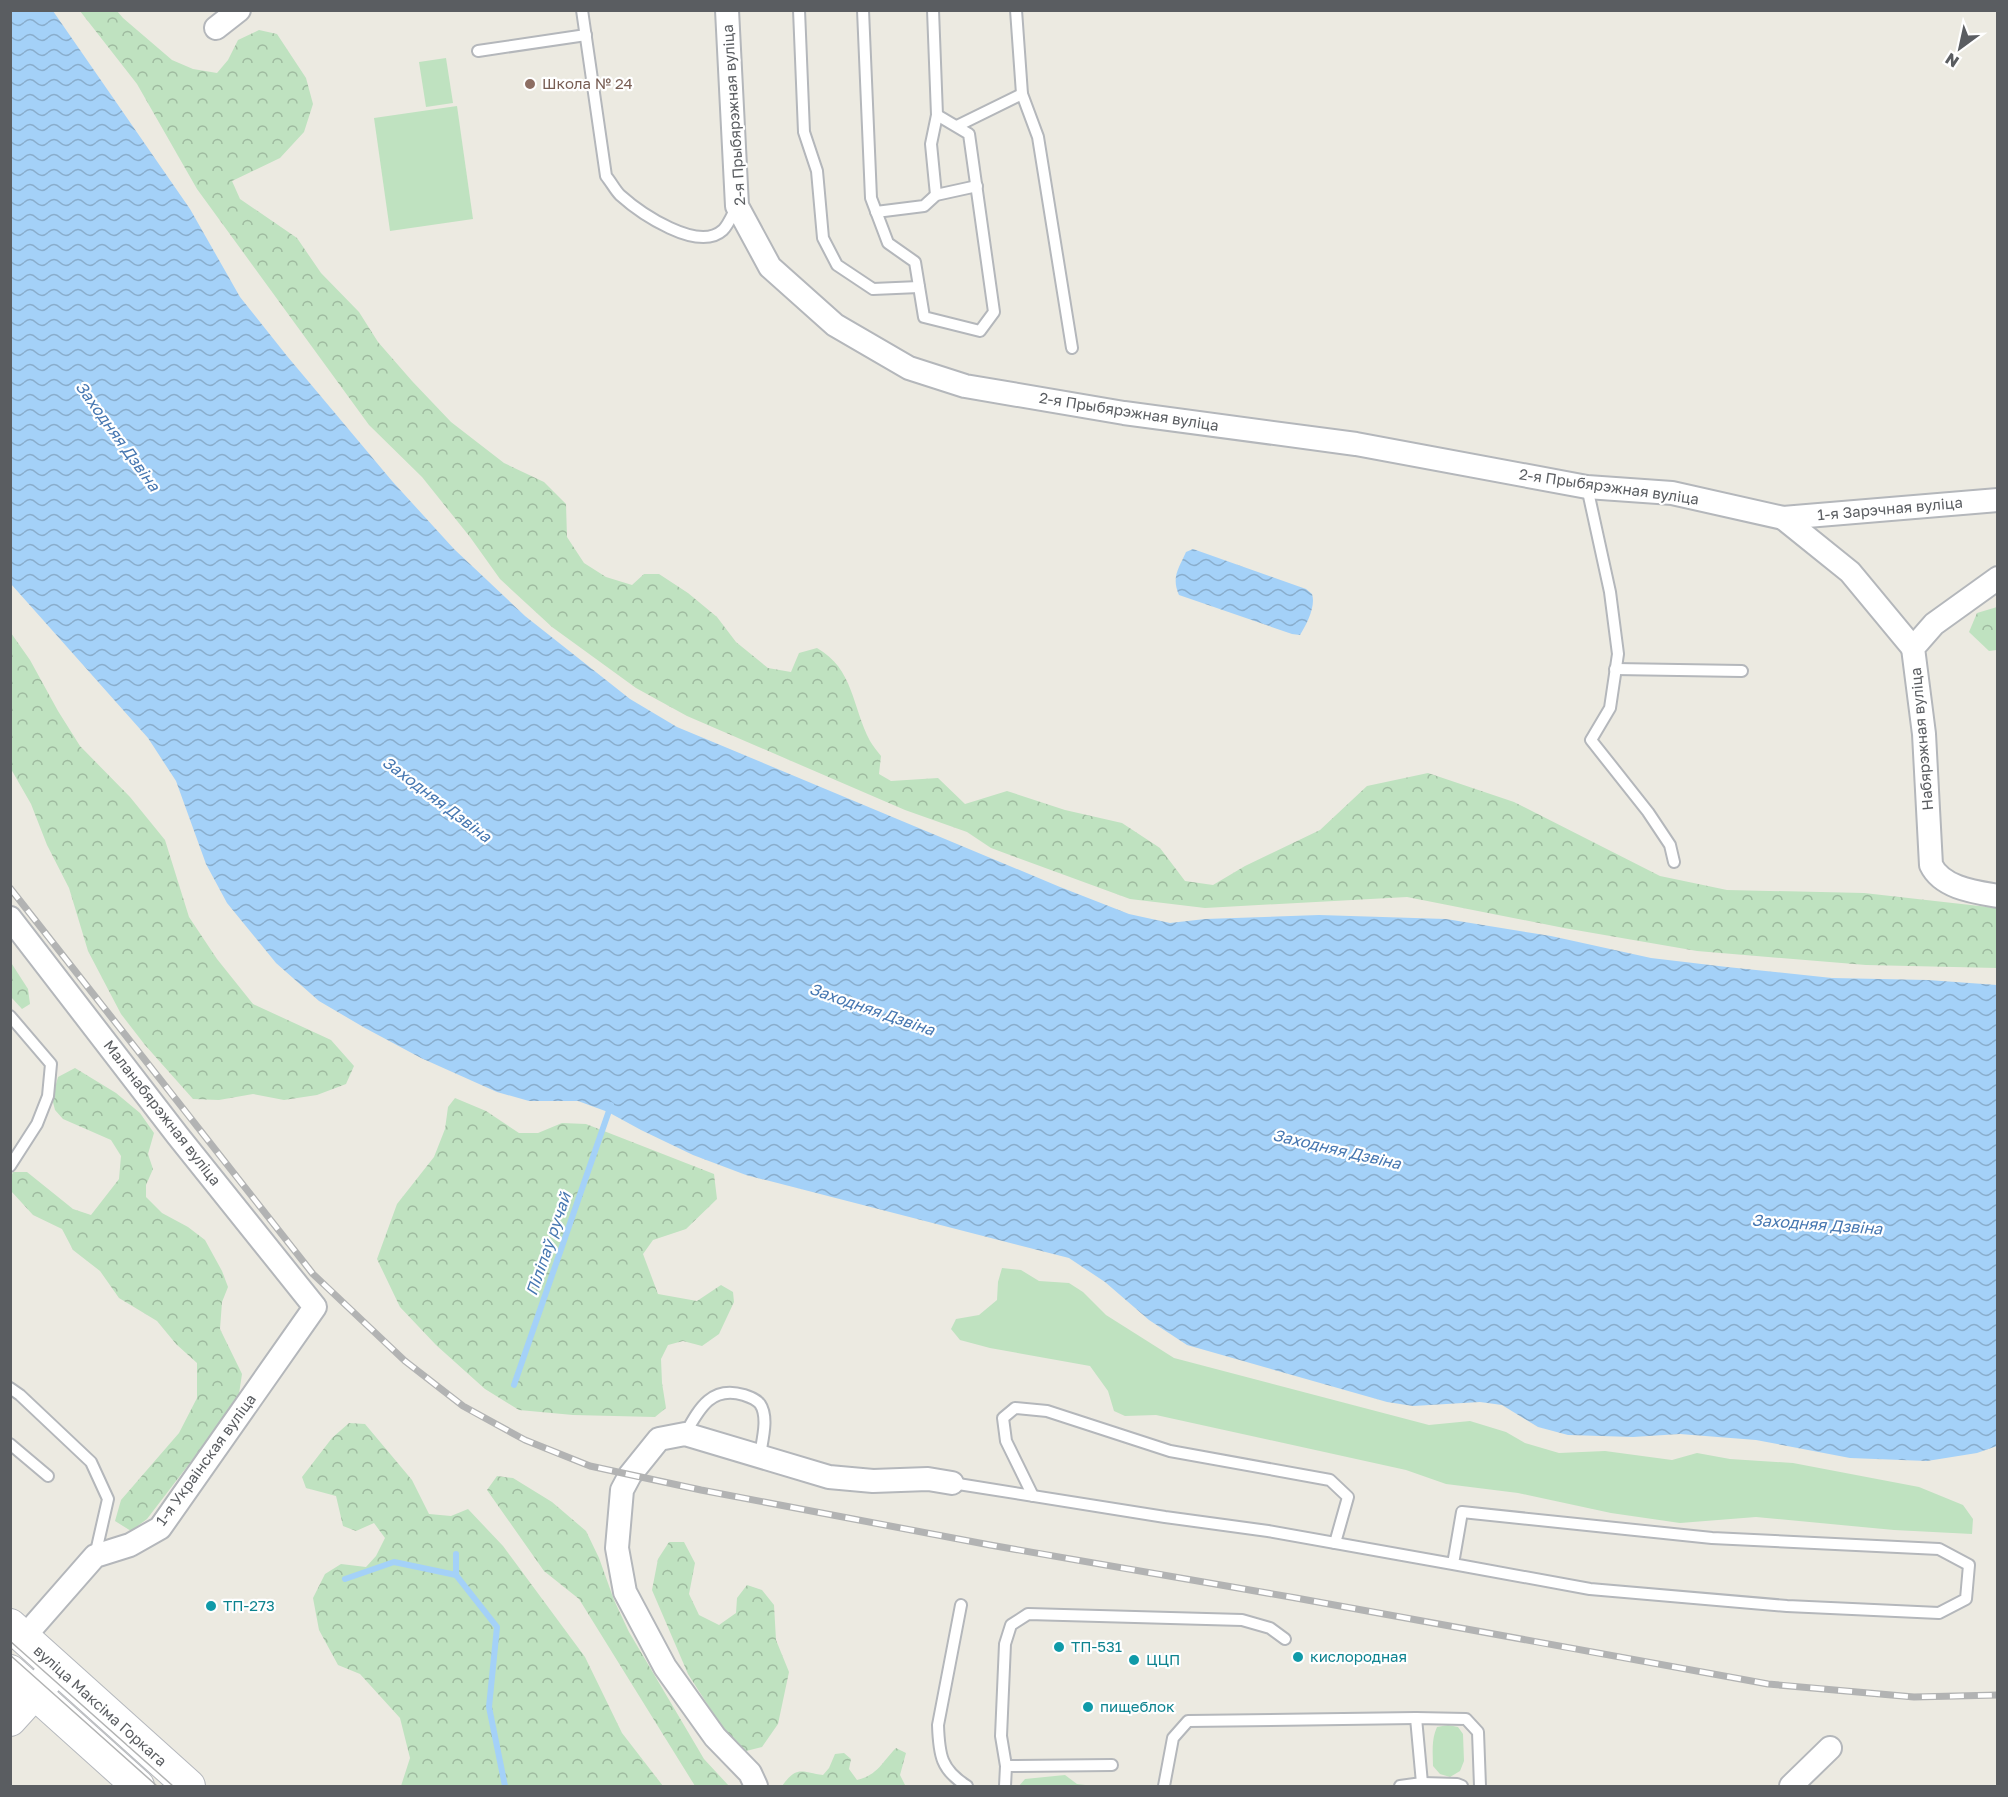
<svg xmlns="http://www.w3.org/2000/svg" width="2008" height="1797" viewBox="0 0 2008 1797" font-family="'Golos Text',sans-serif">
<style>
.grass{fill:#bfe2c0}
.forest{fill:url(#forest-crowns)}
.water{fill:url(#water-waves)}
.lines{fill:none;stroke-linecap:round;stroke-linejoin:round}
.stream{stroke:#a4d1f8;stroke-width:6}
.lane-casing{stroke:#b4b7bb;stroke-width:14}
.street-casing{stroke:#b4b7bb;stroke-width:26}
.secondary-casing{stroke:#b5b8bd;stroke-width:34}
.lane{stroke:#fff;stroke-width:10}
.street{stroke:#fff;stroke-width:22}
.secondary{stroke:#fff;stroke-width:32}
.tram{stroke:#b2b3b3;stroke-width:1.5}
.rail-casing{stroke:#b2b3b3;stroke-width:7}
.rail{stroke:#fff;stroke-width:4.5;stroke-dasharray:14;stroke-linecap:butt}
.education-dot{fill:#8d6e63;stroke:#fff;stroke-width:2}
.culture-dot{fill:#0f9aa8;stroke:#fff;stroke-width:2}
.labels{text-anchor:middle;stroke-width:4.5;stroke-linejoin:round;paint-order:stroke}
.education-label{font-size:15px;fill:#785e54;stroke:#fff;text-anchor:start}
.street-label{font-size:15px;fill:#5a5d61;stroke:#fff}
.culture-label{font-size:15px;fill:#0d838f;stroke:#fff;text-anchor:start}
.water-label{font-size:16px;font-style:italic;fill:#4677b1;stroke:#fff}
</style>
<defs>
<pattern id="forest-crowns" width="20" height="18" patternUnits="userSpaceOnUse" patternTransform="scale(1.5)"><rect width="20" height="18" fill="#bfe2c0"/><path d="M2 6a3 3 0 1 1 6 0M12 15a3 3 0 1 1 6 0" fill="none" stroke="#9eba9f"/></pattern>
<pattern id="water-waves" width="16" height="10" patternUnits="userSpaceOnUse" patternTransform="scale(1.5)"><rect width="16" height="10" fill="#a4d1f8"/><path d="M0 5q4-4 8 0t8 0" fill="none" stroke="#89adcc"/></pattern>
</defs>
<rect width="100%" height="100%" fill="#eceae1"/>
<g class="grass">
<path d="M446,58L453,103L426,107L419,62Z"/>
<path d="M457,106L473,219L390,231L374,118Z"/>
<path d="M1002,1268L1021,1270L1039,1281L1069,1283L1083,1292L1106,1315L1174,1358L1429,1425L1470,1421L1506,1432L1525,1443L1559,1453L1605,1451L1672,1460L1697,1453L1730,1459L1793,1463L1919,1487L1963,1505L1973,1519L1972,1534L1894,1530L1756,1517L1680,1523L1611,1513L1518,1493L1446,1484L1406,1470L1156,1415L1125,1416L1114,1411L1108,1391L1090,1366L990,1348L960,1340L951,1329L956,1319L979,1315L997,1300L998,1282Z"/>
<path d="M1448,1725L1458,1727L1463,1734L1464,1761L1460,1771L1450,1777L1440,1774L1433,1766C1433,1753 1431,1740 1437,1727Z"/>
<path d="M1065,1775L1077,1784L1094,1786H1019L1025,1779Z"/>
</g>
<g class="forest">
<path d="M80,11H117L123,18L172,60L193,69L217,73L228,60L238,40L259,30L277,34L306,78L313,104L304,132L280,158L232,181L240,199L297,238L321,273L359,312L378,342L412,381L451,422L504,463L544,482L566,504L567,537L584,563L606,577L632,585L644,574H659L688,593L717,617L736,642L768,668L791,672L799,653L817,648C854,669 852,707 870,741C873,746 877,751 881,756L879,774L891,781L938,778L965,804L1007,791L1065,810L1122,823L1160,848L1185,881L1213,885L1245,866L1320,830L1367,786L1428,773L1514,802L1660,876L1727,890L1864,893L1997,908V968L1866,965L1697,951L1564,928L1407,897L1205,908L1130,899L991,848L967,832L905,810L687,716L636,688L552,627L500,579L470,537L422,477L369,425L197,189L137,84Z"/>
<path d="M1997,607V650L1989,651L1969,632L1977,613Z"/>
<path d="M11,633L30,660L58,711L80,746L130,797L165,840L189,917L217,959L253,1004L331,1040L354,1066L346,1084L317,1095L284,1100L253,1094L219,1100L193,1099L145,1045L121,1014L88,951L69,888L47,845L31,804L11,769Z"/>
<path d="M10,961L28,989L30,1004L22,1009L11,997Z"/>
<path d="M75,1068L116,1093L140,1113L154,1133L148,1154L153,1169L146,1185V1197L162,1213L188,1227L205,1240L222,1271L228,1287L222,1302L220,1329L242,1374L239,1394L228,1413L147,1519L131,1531L115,1521L121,1500L179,1433L197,1398V1363L176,1344L157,1321L119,1298L100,1271L73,1250L62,1229L33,1215L11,1191V1177L13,1172H27L73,1209L91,1215L119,1179L121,1156L111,1140L63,1119L55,1110L52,1098L58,1077Z"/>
<path d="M455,1098L486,1111L519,1133H538L562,1123L586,1124L714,1174L717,1199L686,1229L653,1240L643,1254L658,1294L697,1301L721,1285L733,1292L734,1302L719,1334L702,1346L683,1341L668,1345L661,1359L662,1383L666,1408L655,1417L573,1415L519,1410L485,1389L436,1345L400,1307L377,1259L397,1204L434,1157L445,1129L448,1107Z"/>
<path d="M349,1423L365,1424L412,1480L429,1514L451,1516L468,1509L503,1546L585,1657L622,1733L663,1786H401L410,1758L400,1718L360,1674L338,1665L319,1630L313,1598L325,1574L341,1564L366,1567L376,1556L385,1538L374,1523L356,1531L343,1526L336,1496L306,1488L302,1477L332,1438Z"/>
<path d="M497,1476L513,1478L552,1502L586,1531L599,1558L614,1600L629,1632L704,1759L729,1786H695L579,1599L544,1571L487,1490Z"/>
<path d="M669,1542H684L695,1563L689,1594L699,1615L719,1625L736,1613L737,1598L747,1585L762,1590L774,1605L776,1640L789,1672L778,1724L762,1747L746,1751L734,1746L688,1674L652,1590L658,1559Z"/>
<path d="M896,1748L906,1753L900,1775L905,1785L907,1786H782C797,1765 801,1772 823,1775L829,1768L835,1754L844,1753L851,1759L849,1769L857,1780C878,1775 882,1762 896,1748Z"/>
</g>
<g class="water">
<path d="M10,11H53L190,209L240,297L287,356L392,481L454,549L525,616L630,699L677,727L1060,887L1129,914L1170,923L1205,919L1319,915L1446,919L1551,936L1651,958L1727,967L1832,978L1928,980L1997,985V1446L1977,1453L1927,1461L1850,1458L1756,1440L1680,1434L1633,1437L1568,1435L1538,1427L1502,1405L1480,1402L1413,1406L1387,1402L1187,1345L1149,1320L1105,1282L1069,1258L746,1175L693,1155L641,1130L608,1112L578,1101H529L497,1092L421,1058L365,1028L319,1001L276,963L227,903L206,864L176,781L148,738L11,584Z"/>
<path d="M1193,549L1306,589L1312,594C1316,606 1307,624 1300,635L1292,634L1179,595C1171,577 1179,568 1186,552Z"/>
</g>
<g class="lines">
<g class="stream">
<path d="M514,1385L611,1105"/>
<path d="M456,1554V1575L497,1627L489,1707L505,1786"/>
<path d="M345,1579L394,1562L456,1575"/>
</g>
<defs>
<g id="lane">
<path d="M582,10L606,176C611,182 615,190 620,195C640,213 698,253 723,230C729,224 733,213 737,206"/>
<path d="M799,10L804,132L817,171L823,238L837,265L873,289L919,287"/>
<path d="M863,10L871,198L888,243L915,262L924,317L980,331L994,312L969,134L937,115L933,10"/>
<path d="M1016,10L1022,94L1038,137L1072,348"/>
<path d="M478,51L586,35"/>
<path d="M957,126L1022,94"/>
<path d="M936,195L931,144L937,115"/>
<path d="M876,212L924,206L936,195L977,186"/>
<path d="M1587,487L1610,592L1618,654L1610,708L1591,740L1648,812L1670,845L1674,862"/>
<path d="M1615,669L1742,671"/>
<path d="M10,1016L51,1064L48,1096L37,1124L10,1166"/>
<path d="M10,1388L20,1395L91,1462L108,1499L95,1556"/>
<path d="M685,1434C699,1409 711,1385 744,1395C750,1397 756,1399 760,1404C769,1417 762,1441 760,1455"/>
<path d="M10,1444L48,1476"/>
<path d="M952,1483L1165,1517L1268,1531L1453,1564L1462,1512L1712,1538L1939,1549L1969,1565L1966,1599L1939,1613L1787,1606L1590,1589L1453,1564"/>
<path d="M1033,1496L1006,1441L1003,1418L1015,1408L1047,1411L1170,1451L1330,1480L1348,1497L1335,1543"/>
<path d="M961,1605L938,1725C939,1755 941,1770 967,1786"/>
<path d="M1006,1766L1001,1736L1005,1644L1011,1625L1028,1614L1242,1620L1270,1628L1285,1639"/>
<path d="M1422,1783L1416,1718L1466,1719L1478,1732L1480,1786"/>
<path d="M1005,1786L1006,1766L1112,1765"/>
<path d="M1164,1786L1173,1738L1188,1721L1416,1718"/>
<path d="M1400,1786L1422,1783L1457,1784L1462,1786"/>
</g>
<g id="street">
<path d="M727,10L737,206L770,267L835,325L909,368L965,386L1124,413L1356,444L1587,487L1672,493L1783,518L1998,500"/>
<path d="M216,28L239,10"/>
<path d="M1783,518L1850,572L1913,648"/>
<path d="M1998,578L1934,624L1913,648L1924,734L1931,865C1942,888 1975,892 1998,896"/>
<path d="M10,918L178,1136L315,1307L160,1528L130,1545L95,1556L24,1637"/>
<path d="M756,1786L750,1773L715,1737L665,1667L625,1592L617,1548L622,1490L630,1475L659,1439L685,1434L829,1477L873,1481L928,1479L952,1483"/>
<path d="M1791,1786L1830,1748"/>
</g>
<g id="secondary">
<path d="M10,1625L189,1786"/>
<path d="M10,1671L138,1786"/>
<path d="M10,1720L49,1677"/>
</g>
</defs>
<use href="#lane" class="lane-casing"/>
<use href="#street" class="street-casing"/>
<use href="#secondary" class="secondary-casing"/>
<use href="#lane" class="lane"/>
<use href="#street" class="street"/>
<use href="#secondary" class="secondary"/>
<g class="tram">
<path d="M10,1641L173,1786"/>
<path d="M10,1655L157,1786"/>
</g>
<defs>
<path id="rail" d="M10,888L313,1274L405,1361L463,1406L525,1440L590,1466L701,1490L990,1545L1296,1598L1768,1684L1914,1697L1998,1695"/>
</defs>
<use href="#rail" class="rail-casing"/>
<use href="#rail" class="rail"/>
</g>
<circle class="education-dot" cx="530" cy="84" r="6"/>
<g class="culture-dot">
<circle cx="211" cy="1606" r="6"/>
<circle cx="1059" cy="1647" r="6"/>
<circle cx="1298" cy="1657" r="6"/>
<circle cx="1134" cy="1660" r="6"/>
<circle cx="1088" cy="1707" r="6"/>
</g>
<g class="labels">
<g class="education-label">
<text x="542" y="89">Школа № 24</text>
</g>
<g class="street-label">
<text transform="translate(734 115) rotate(-94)" y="5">2-я Прыбярэжная вуліца</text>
<text transform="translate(1129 412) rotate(9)" y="5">2-я Прыбярэжная вуліца</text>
<text transform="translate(1609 487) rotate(8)" y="5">2-я Прыбярэжная вуліца</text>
<text transform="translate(1890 509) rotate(-5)" y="5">1-я Зарэчная вуліца</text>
<text transform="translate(1922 739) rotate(-95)" y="5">Набярэжная вуліца</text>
<text transform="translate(162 1113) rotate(52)" y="5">Маланабярэжная вуліца</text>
<text transform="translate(206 1460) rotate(-54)" y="5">1-я Украінская вуліца</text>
<text transform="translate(100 1706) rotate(42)" y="5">вуліца Максіма Горкага</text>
</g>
<g class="culture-label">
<text x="223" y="1611">ТП-273</text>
<text x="1071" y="1652">ТП-531</text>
<text x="1310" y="1662">кислородная</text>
<text x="1146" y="1665">ЦЦП</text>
<text x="1100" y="1712">пищеблок</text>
</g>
<g class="water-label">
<text transform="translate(118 436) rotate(54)" y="6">Заходняя Дзвіна</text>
<text transform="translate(437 799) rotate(37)" y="6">Заходняя Дзвіна</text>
<text transform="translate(872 1009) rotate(19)" y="6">Заходняя Дзвіна</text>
<text transform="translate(1337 1149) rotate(13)" y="6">Заходняя Дзвіна</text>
<text transform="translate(1817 1224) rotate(4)" y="6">Заходняя Дзвіна</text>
<text transform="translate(548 1244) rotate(-71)" y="6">Піліпаў ручай</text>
</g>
</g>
<rect width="2008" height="1797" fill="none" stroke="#5a5d61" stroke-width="24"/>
<g transform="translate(1960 48) rotate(213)" stroke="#ffffff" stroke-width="4.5" paint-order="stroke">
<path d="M0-4.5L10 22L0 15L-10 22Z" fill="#5a5d61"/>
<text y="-9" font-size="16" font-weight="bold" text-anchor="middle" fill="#5a5d61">N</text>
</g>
</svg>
